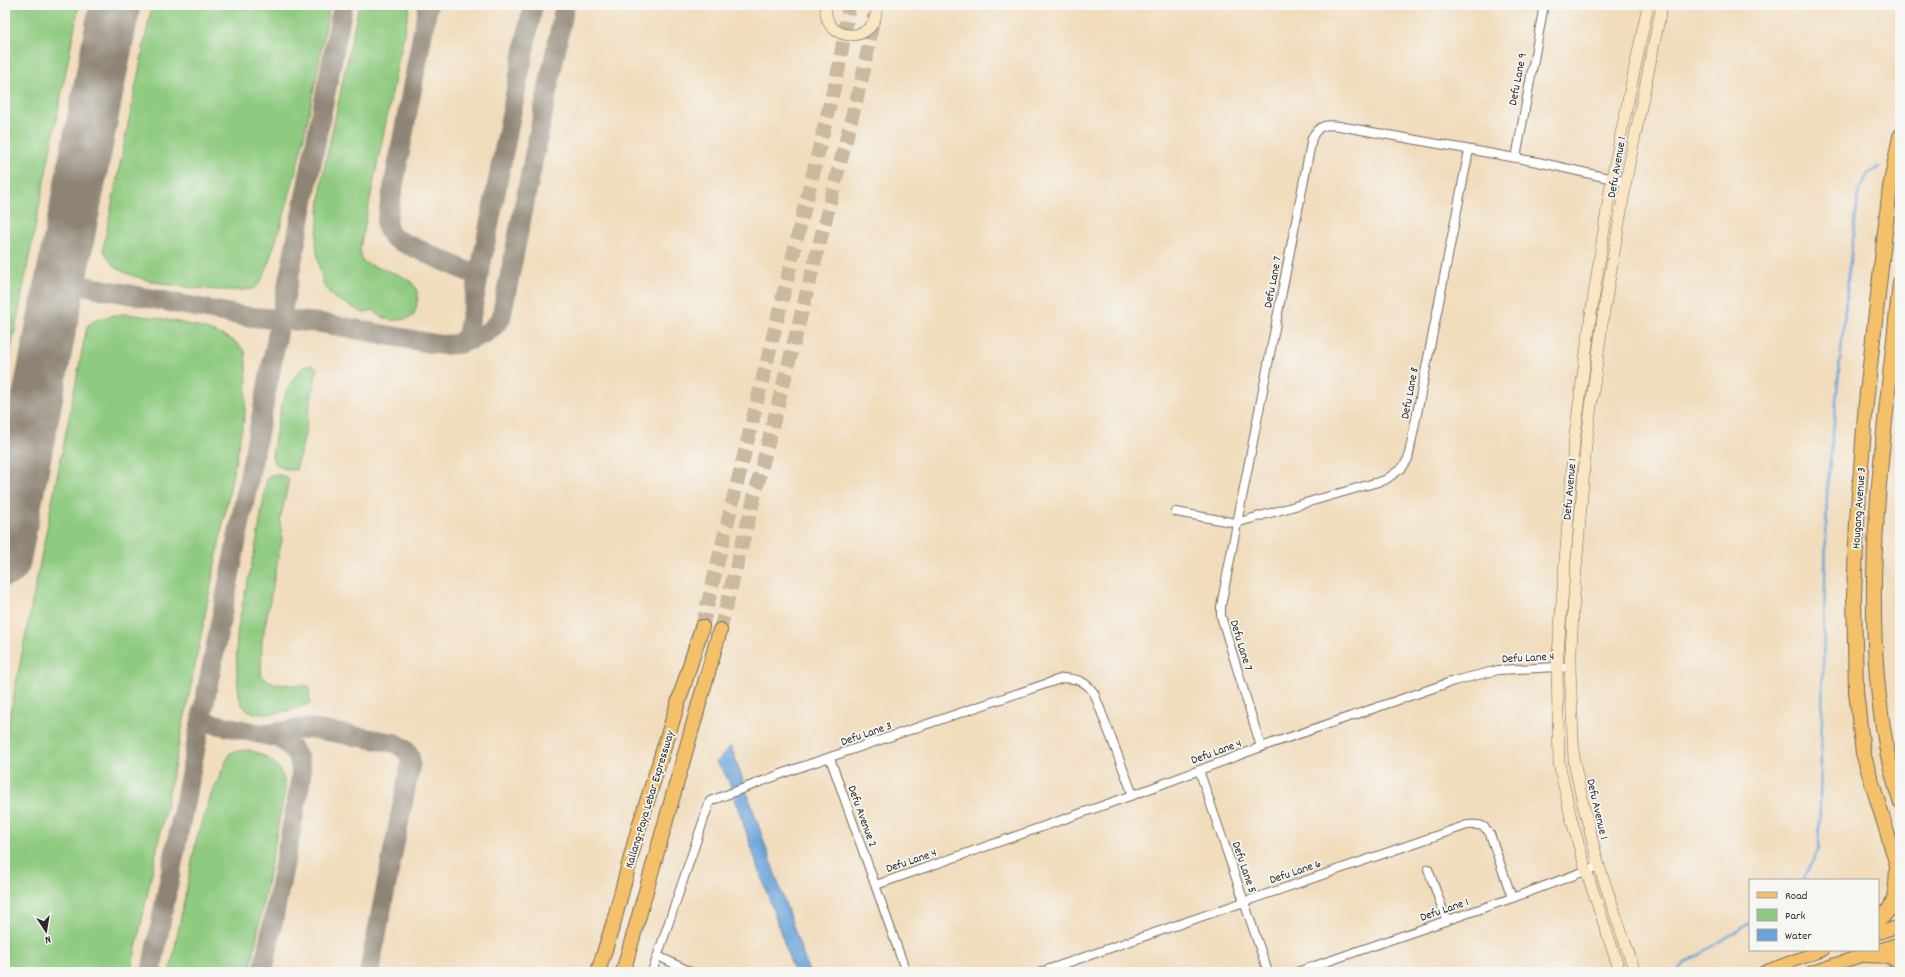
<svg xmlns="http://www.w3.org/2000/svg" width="1905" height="977" viewBox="0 0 1905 977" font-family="Dekko,sans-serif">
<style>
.green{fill:#8eca7f;stroke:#5c7a55}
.water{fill:#69a3d9;stroke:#4a6782}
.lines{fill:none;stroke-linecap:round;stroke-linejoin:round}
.stream{stroke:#69a3d9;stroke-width:2.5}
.canal{stroke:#69a3d9;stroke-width:8}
.taxiway{stroke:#8e8474;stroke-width:20}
.runway{stroke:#8e8474;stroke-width:51}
.highway-tunnel{stroke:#c9b99f;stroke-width:14;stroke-dasharray:14 7;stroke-linecap:butt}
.street-casing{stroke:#70695e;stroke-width:10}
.secondary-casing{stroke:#70695e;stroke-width:12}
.primary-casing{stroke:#70695e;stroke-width:14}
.highway-casing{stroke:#70695e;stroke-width:16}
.street{stroke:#fff;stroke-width:8}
.secondary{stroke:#fbe6c3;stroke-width:11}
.primary{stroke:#f4c16a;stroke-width:12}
.highway{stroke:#f4c16a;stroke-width:14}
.labels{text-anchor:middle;stroke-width:3.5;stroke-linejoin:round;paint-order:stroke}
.street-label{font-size:12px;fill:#2b2b2b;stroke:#f6f6f2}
</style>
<rect width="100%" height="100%" fill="#f6f6f2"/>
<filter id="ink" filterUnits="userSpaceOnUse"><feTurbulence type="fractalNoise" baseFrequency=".025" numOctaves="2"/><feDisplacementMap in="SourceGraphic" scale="8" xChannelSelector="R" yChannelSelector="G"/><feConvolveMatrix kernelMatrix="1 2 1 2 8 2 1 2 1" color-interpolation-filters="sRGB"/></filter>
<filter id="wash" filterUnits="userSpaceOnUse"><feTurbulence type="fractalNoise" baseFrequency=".012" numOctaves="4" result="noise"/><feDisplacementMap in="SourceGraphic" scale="16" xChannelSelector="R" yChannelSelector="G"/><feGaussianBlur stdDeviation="0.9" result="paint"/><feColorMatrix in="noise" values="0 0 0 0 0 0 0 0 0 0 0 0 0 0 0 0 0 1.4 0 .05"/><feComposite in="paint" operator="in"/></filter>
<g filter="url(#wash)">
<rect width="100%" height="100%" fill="#f1dcbc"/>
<g class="green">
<path d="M5,5H79L5,380Z"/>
<path d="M152,5H330C314,88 300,172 272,252C268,263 265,279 256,287C248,294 196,288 184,287C165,284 127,278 113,265C109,261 106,254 103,249Z"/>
<path d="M359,5H410L360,248L362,261C389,276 432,272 413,316C398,323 385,322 373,310L364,313L359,311L332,296L324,286L319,265L316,244L322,179Z"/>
<path d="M126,314C161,318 199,324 231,339C236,342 241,347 245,351L247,379L245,413L189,696L131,972H5V739L87,326C98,317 111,315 126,314Z"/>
<path d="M308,365H313L317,368L303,443L296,470C285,469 274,468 272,456C277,430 281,378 308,365Z"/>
<path d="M273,474L287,477L289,480L280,521L282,539L262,641L261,677L276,684L309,686L310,704C292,709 258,723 243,706C236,699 236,649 237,637C239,614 246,591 251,568C258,538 262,508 267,478Z"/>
<path d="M250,750C270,757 285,767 285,790L250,972H170L196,841L211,795L230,753L238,751Z"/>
</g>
<path class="water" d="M731,746L809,972H794L729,782L723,770L716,763Z"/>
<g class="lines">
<g class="stream">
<path d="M1803,880L1819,848L1827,492L1849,271L1859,190L1868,174L1879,167"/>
<path d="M1677,972L1685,963L1750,923"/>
</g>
<path class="canal" d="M1870,972L1897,963"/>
<g class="taxiway">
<path d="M428,5L386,225L392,237L397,240L478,276"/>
<path d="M60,281L242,316L321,323L441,345L458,344L467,336L533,5"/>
<path d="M458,344C478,337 489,335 501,318L565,5"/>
<path d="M201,721L279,738C306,756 303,771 297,800L263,972"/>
<path d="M267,734L308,728L395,743C404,748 409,751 411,762L369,972"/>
<path d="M151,972L343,5"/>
</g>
<path class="runway" d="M5,561L115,5"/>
</g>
</g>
<g filter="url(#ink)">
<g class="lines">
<g class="highway-tunnel">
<path d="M702,627L839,67L849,5"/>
<path d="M720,630L864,70L874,15"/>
</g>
<defs>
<g id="street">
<path d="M1516,158L1544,5"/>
<path d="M1176,512L1236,523L1385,480L1402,468L1408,459L1469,150"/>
<path d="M1261,747L1221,616V606L1312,138C1318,125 1326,124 1339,126L1538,162L1626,182"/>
<path d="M830,758L906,972"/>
<path d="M1199,770L1268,972"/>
<path d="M1428,869L1447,921"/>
<path d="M876,885L1133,795L1261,747L1454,681L1498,670L1557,667L1570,668"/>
<path d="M658,956L691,972"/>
<path d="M652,972L710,801L792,770L1063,678C1079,679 1085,681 1094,693L1133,795"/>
<path d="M1041,972L1467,825C1478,824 1484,824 1490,834L1512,898"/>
<path d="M1297,972L1512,898L1599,866"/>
</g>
<g id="secondary">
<path d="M826,5C821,45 881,45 876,5"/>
<path d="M1620,972L1586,870L1571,818L1559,763L1557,667L1574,443L1591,314L1612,177L1648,5"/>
<path d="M1635,972L1599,866L1583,804L1574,761L1570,668L1574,595L1586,444L1603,317L1628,170L1662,5"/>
</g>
<g id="primary">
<path d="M1878,933L1900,926"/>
<path d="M1764,972L1823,950"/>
<path d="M1812,972L1900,943"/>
</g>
<g id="highway">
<path d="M1900,136L1890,187L1866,402L1857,521L1854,596L1856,691L1863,753L1900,875"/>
<path d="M1900,282C1885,435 1858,592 1886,745C1889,764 1895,783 1900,801"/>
<path d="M1878,921C1897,907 1896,888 1897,866"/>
<path d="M1865,955L1888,956L1900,961"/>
<path d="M598,972L614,921L638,830L702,627"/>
<path d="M623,972L720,630"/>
</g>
</defs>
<use href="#street" class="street-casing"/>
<use href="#secondary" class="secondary-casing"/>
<use href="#primary" class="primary-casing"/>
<use href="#highway" class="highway-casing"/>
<use href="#street" class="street"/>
<use href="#secondary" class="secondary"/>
<use href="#primary" class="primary"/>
<use href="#highway" class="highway"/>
</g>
</g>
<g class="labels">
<g class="street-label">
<text transform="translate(1517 79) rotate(-79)" y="4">Defu Lane 9</text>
<text transform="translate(1616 167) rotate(-80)" y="4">Defu Avenue 1</text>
<text transform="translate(1272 282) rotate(-79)" y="4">Defu Lane 7</text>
<text transform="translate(1409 393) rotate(-79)" y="4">Defu Lane 8</text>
<text transform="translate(1569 489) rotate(-85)" y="4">Defu Avenue 1</text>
<text transform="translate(1858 508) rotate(-86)" y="4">Hougang Avenue 3</text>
<text transform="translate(1242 645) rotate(73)" y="4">Defu Lane 7</text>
<text transform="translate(1528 657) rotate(-3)" y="4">Defu Lane 4</text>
<text transform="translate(866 733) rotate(-19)" y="4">Defu Lane 3</text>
<text transform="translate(1216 751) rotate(-20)" y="4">Defu Lane 4</text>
<text transform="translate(649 799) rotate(-73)" y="4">Kallang-Paya Lebar Expressway</text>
<text transform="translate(1598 809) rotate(77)" y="4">Defu Avenue 1</text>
<text transform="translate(863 816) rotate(70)" y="4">Defu Avenue 2</text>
<text transform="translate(911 860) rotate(-19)" y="4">Defu Lane 4</text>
<text transform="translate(1245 867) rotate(71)" y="4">Defu Lane 5</text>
<text transform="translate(1295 871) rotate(-19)" y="4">Defu Lane 6</text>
<text transform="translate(1444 909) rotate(-19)" y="4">Defu Lane 1</text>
</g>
</g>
<rect width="1905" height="977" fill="none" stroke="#f6f6f2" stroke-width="20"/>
<rect x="1749" y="879" width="130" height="72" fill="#f6f6f2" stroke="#a5a5a2"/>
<rect x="1757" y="892" width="20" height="6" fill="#f4c16a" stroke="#a5a5a2"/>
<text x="1785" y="899" font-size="12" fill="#2b2b2b">Road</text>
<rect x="1757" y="909" width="20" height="12" fill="#8eca7f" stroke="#a5a5a2"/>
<text x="1785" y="919" font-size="12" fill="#2b2b2b">Park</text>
<rect x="1757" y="929" width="20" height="12" fill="#69a3d9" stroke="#a5a5a2"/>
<text x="1785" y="939" font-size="12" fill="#2b2b2b">Water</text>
<g transform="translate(46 931) rotate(168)" stroke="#f6f6f2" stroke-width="3" paint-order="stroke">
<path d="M0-3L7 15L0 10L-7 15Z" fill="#2b2b2b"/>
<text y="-6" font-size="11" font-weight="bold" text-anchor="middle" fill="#2b2b2b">N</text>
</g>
</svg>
